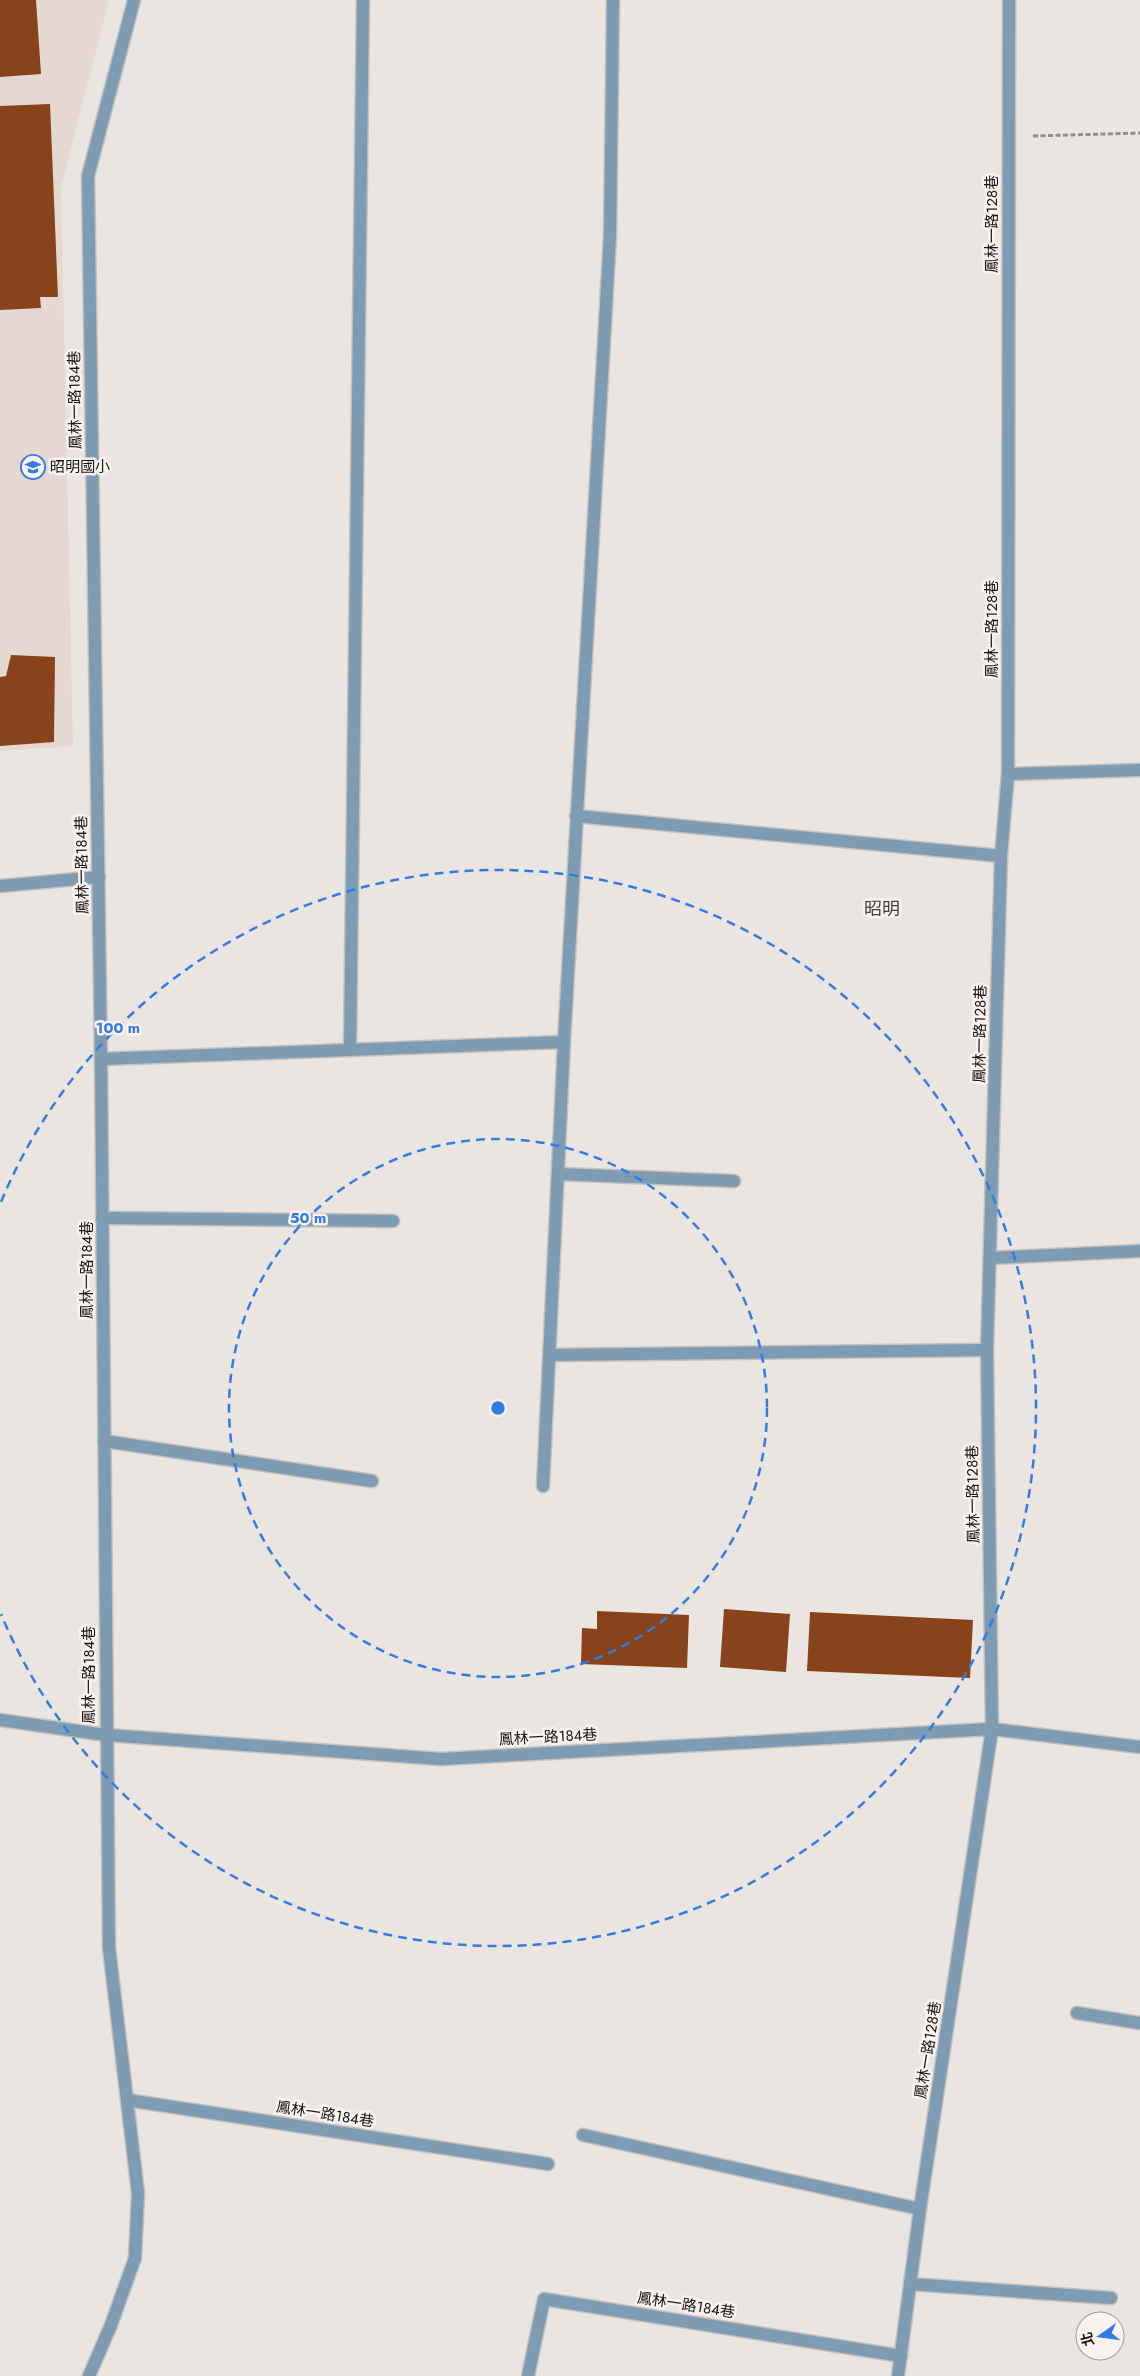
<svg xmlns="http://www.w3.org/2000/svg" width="1140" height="2376" viewBox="0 0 1140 2376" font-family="Jost,'Noto Sans TC',sans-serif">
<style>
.built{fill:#e5d8d0}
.building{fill:#88431b}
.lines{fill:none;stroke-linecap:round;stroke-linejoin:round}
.minor-casing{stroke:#c5c0bc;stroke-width:15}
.path{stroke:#938e8c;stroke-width:3;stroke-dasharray:5 2.5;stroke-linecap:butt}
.minor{stroke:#7d9bb2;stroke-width:12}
.ring{fill:none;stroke:#327ce8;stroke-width:2.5;stroke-dasharray:9 6}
.labels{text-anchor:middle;stroke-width:5;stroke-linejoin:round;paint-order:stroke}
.street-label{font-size:15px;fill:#171514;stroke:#f9f2ef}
.poi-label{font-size:15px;fill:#171514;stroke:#f9f2ef;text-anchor:start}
.quarter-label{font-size:18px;fill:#46413e;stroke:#f9f2ef}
.centre{fill:#327ce8;stroke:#f9f2ef;stroke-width:2.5}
.ring-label{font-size:15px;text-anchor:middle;font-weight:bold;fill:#327ce8;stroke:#f9f2ef;stroke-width:5;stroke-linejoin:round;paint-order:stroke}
</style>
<rect width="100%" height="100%" fill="#ebe5e1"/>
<path class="built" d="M0,0H109L61,188L73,746L0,751Z"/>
<g class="building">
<path d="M0,0H36L41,74L0,77Z"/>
<path d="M50,104L58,297H40L41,308L0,310V106Z"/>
<path d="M11,655L55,657L54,742L0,746V677L6,676Z"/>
<path d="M724,1609L790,1614L786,1672L720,1667Z"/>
<path d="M597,1611L689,1615L687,1668L581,1664L582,1628L597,1629Z"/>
<path d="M810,1612L973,1620L970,1678L807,1671Z"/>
</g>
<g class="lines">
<defs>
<g id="minor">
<path d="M1008,774L1140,770"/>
<path d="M576,816L1001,856"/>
<path d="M0,886L99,877"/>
<path d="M350,1049L363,0"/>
<path d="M101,1059L564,1042"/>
<path d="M559,1174L734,1181"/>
<path d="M102,1218L393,1221"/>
<path d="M991,1258L1140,1251"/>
<path d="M551,1355L987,1350"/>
<path d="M104,1441L372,1481"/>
<path d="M543,1486L564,1042L610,236L613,0"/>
<path d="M0,1720L106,1735L441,1759L992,1729L1140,1747"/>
<path d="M1077,2013L1140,2023"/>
<path d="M127,2100L548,2164"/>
<path d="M583,2135L920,2209"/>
<path d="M910,2284L1111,2298"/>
<path d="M89,2376L111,2325L135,2258L138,2193L109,1948L101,1059L88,176L134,0"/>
<path d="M528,2376L544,2299L901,2356"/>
<path d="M898,2376L920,2209L992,1729L987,1350L1001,856L1008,774L1009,0"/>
</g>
</defs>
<use href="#minor" class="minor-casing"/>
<path class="path" d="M1033,136L1140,133"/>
<use href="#minor" class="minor"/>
</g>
<g class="ring">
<circle cx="498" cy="1408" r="269"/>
<path d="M1 1202A538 538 0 1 1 1 1614"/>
</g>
<defs>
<symbol id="school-ring" viewBox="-11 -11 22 22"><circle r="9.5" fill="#f9f2ef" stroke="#327ce8" stroke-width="1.5"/><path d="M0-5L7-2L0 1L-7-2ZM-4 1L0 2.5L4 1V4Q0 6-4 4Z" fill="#327ce8"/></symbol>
</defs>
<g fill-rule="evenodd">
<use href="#school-ring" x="19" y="453" width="28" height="28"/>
</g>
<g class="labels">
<g class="street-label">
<text transform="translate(992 224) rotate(-90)" y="5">鳳林一路128巷</text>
<text transform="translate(75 400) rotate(-91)" y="5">鳳林一路184巷</text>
<text transform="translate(992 629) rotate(-90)" y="5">鳳林一路128巷</text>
<text transform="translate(82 865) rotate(-91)" y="5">鳳林一路184巷</text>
<text transform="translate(980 1034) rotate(-89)" y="5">鳳林一路128巷</text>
<text transform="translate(87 1270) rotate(-90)" y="5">鳳林一路184巷</text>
<text transform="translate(973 1494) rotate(-91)" y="5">鳳林一路128巷</text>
<text transform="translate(89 1675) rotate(-90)" y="5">鳳林一路184巷</text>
<text transform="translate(548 1737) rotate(-3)" y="5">鳳林一路184巷</text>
<text transform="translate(928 2050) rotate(-81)" y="5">鳳林一路128巷</text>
<text transform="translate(325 2114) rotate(9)" y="5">鳳林一路184巷</text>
<text transform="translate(686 2305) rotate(9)" y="5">鳳林一路184巷</text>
</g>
<g class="poi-label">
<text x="50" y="472">昭明國小</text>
</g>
<g class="quarter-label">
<text x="882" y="915">昭明</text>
</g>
</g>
<circle cx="498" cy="1408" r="8" class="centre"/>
<g class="ring-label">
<text x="118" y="1033">100 m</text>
<text x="308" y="1223">50 m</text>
</g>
<g transform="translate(1100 2336) rotate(256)"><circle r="24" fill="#f9f2ef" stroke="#9f9a97"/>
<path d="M0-4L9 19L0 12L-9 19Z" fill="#327ce8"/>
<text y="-8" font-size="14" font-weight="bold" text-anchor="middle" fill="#171514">北</text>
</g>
</svg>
